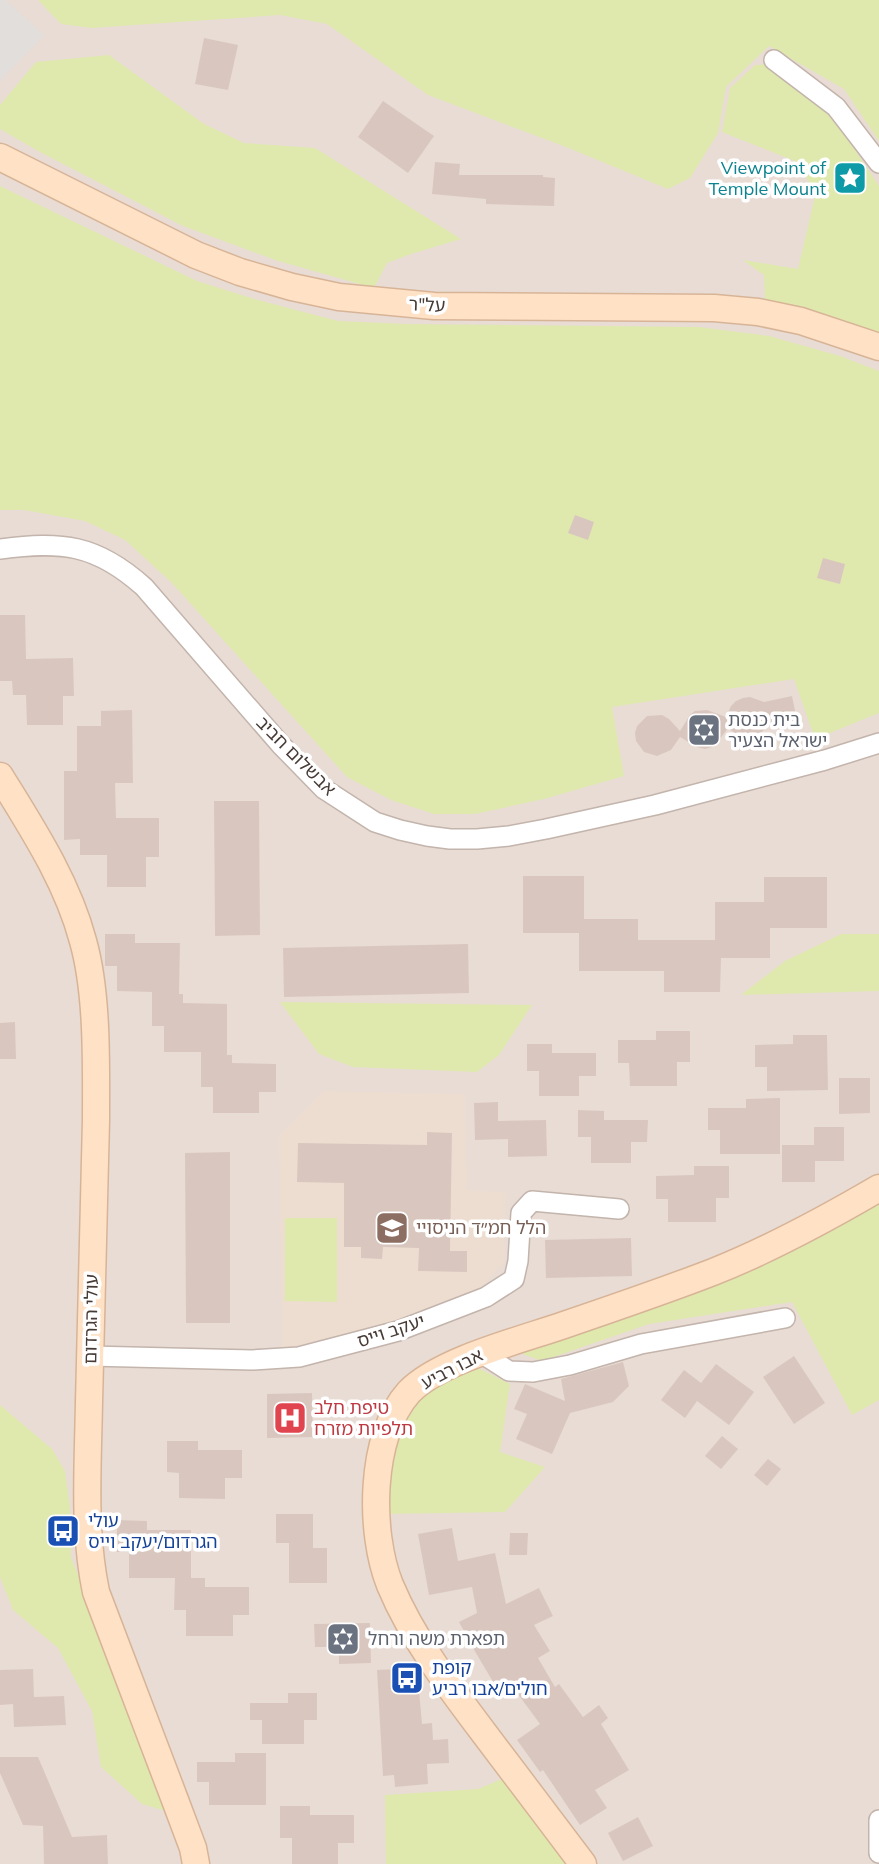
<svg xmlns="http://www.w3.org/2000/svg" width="879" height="1864" viewBox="0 0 879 1864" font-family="Mulish,'Noto Sans Hebrew',sans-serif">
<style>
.residential{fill:#e8dcd5}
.education{fill:#edddd0}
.green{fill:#dfe9ae}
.parking{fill:#e2dedc}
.building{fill:#d9c7bf}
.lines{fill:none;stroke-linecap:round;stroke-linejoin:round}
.street-casing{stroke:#c3b4ac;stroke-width:22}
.secondary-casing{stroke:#d8b497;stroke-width:29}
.street{stroke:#fff;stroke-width:19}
.secondary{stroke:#ffe1c6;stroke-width:26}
.labels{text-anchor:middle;stroke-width:7;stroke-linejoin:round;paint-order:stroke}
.culture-label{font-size:18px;fill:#0d838f;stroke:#fff;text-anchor:end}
.street-label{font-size:18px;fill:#473b36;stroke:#fff}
.worship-label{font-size:18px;fill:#5b616d;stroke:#fff;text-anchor:start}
.education-label{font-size:18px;fill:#785e54;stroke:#fff;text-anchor:start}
.health-label{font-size:18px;fill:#be3a42;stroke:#fff;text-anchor:start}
.transit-label{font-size:18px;fill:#164399;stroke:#fff;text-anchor:start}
</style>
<rect width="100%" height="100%" fill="#f4ece7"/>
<rect class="residential" x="0" y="0" width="879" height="1864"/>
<path class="education" d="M324,1091L465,1094L467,1190L505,1192L504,1263L482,1287L392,1328L282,1353L279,1136Z"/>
<g class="green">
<path d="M38,0H879V141L844,89L769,46L726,87L718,133L690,178L668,189L566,147L428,95L327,24L280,15L91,28L61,24Z"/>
<path d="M109,55L204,124L244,143L315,148L461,239L411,254L387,263L374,288L278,261L183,226L38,151L0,129V105L36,62Z"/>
<path d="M770,64L835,120L879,186V334L831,318L765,299L764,275L743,260L798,269L816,192L795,161L722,132L730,88L755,65Z"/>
<path d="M0,186L197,281L258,300L338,321L406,324L699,327L769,336L840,356L879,371V713L815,739L794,679L612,707L624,776L544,799L475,814H434L391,800L347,777L171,582L125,540L85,521L24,510H0Z"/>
<path d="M841,934H879V991L741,995L785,961Z"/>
<path d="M280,1002L532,1005L499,1055L477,1072L353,1067L319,1054Z"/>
<path d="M879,1196V1400L852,1415L792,1302L649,1324L542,1361L517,1352Z"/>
<path d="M285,1218H337V1302L285,1301Z"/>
<path d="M474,1366L510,1384L500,1452L545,1467L505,1512L385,1514L387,1464L405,1424L422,1393Z"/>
<path d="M0,1405L52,1449L65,1471L70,1508L71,1557L169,1812L142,1804L101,1767L92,1711L58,1648L13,1610L0,1577Z"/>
<path d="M502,1779L570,1864H386L385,1795L478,1789Z"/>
</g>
<path class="parking" d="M0,0H5L44,35L0,81Z"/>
<g class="building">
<path d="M204,38L238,45L228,90L195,84Z"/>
<path d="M383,101L434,136L408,173L358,137Z"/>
<path d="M435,162L460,164L459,175H543V177L555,178L554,206L486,204V199L432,194Z"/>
<path d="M575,515L594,522L588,540L568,533Z"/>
<path d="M823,558L845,564L840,584L817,578Z"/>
<path d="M0,615H25L26,659L73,658L74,696H63V725H27L26,695H13L12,681H0Z"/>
<path d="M792,696L797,720L767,726L761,733L755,737L748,738L739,736L728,728L717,743L712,747L705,749L697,747L680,737L671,750L657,756L644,752L636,741L635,733L637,726L647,716L662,715L669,719L680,731L690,715L695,711L707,710L726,717L731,706L736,701L743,698L750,697L764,702Z"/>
<path d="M132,710L133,783H115L116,818H159V857H146V887H107V855H80V839L64,840V771H77V726H101V711Z"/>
<path d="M214,801H259L260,935L215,936Z"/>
<path d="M523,876H584V919H638V940H715V902H764V877H827V928H770V958H721L720,992H664V971H579V933H523Z"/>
<path d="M105,934H135V943H180L179,994H183V1003L227,1004V1055H232V1063L276,1064V1092H259V1113H213V1087H201V1052H164V1026H152V992L117,991V966H105Z"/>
<path d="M468,944L469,993L284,997L283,948Z"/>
<path d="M15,1022L16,1059H0V1023Z"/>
<path d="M656,1031H690V1062H677V1086H630L629,1063H618V1040H656Z"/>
<path d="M793,1035H827L828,1090L767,1091V1067H755V1045L793,1044Z"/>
<path d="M527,1044H552V1053H596V1076H579V1096H539V1071H527Z"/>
<path d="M839,1078H870V1113L839,1114Z"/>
<path d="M780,1098V1154H720V1130H708V1108H746V1099Z"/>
<path d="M498,1102V1121L546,1120L547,1156L508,1157V1139L475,1140L474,1103Z"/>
<path d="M578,1110L604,1111V1120H648L647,1142H631V1163H591V1137H578Z"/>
<path d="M814,1127H844V1161H815V1182H782V1145H814Z"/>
<path d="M427,1132L452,1133L450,1251H467V1272L418,1271L419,1248L383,1247L382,1259L361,1258V1247H344V1183L297,1182L298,1143L427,1145Z"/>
<path d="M230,1152V1323H186L185,1153Z"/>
<path d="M694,1166H729V1198H716V1222H668V1199H656V1176L694,1175Z"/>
<path d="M631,1238L632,1276L546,1278L545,1240Z"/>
<path d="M794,1356L825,1403L794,1424L763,1377Z"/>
<path d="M623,1362L629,1386L613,1402L570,1413L552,1454L516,1439L527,1414L514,1409L525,1384L565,1401L561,1379Z"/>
<path d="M716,1364L754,1392L729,1425L697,1401L685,1418L661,1400L684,1370L701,1383Z"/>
<path d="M312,1393L313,1437L267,1438V1394Z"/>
<path d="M722,1436L738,1449L721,1469L705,1456Z"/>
<path d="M167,1441H198V1450H242V1478H225V1499L179,1498V1473L167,1472Z"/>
<path d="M768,1459L781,1469L767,1486L754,1475Z"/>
<path d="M276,1514H313V1548H327V1583H289V1543H276Z"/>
<path d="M117,1520L147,1521V1530H191V1578H205V1587H249V1615H233V1636H186V1610H174L175,1578H129V1552H117Z"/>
<path d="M452,1528L458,1561L495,1553L506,1604L539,1588L553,1616L534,1625L550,1651L538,1658L555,1687L559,1684L583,1717L599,1705L608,1718L601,1724L629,1770L595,1790L607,1808L580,1825L543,1770L540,1772L517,1740L540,1724L515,1690L502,1697L473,1648L459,1622L477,1613L472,1587L429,1595L418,1534Z"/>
<path d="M510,1533H528L527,1555H509Z"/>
<path d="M370,1623L371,1663L339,1664V1647H315L314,1624Z"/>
<path d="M417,1668L422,1724L432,1723L433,1740L448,1739L449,1763L427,1764L428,1784L395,1787L394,1775L383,1776L377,1670Z"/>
<path d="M33,1669L34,1697L64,1696L66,1725L14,1727L13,1704L0,1705V1670Z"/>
<path d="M288,1693H317V1720H304V1744H262V1720H250V1703H288Z"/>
<path d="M235,1753H266V1805H209V1782H197V1762H235Z"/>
<path d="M0,1757H38L72,1837L107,1835L108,1864H44L43,1826L23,1825L0,1773Z"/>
<path d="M280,1806H310V1815H354V1843H338V1864H292V1838H280Z"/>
<path d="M638,1817L653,1846L623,1861L608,1833Z"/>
</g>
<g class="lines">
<defs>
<g id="street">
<path d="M774,60L836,107L879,163"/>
<path d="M0,549C62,541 96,544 144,587L281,745L324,789L375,822L400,830L427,836L450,839H477L509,836L546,829L655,805L825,760L879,743"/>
<path d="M481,1353L509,1371L533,1372L570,1365L641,1344L785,1318"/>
<path d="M90,1356L252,1360L299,1357L398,1331L486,1297L514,1279L518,1261L521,1213L532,1201L619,1209"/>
<path d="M879,1820V1853"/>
</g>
<g id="secondary">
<path d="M0,157L196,255L240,272L292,287L339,297L434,306L714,308L758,312L801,321L879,347"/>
<path d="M0,776C32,828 67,881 83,941C98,994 96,1065 96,1120C94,1214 91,1308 89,1402C88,1464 83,1530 96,1592L175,1800L193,1848L196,1864"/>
<path d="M583,1864C552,1823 521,1782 490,1741C453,1692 414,1642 390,1585C369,1533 369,1436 409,1392C440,1360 521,1340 564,1325C614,1308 664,1291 713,1272C771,1249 826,1219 879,1188"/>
</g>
</defs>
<use href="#street" class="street-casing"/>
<use href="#secondary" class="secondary-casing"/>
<use href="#street" class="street"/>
<use href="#secondary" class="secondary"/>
</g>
<defs>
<symbol id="sight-square" viewBox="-11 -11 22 22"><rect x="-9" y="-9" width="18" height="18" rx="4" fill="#0f9aa8" stroke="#fff"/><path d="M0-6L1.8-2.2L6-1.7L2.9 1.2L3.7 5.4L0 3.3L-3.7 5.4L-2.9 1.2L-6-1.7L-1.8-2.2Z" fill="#fff"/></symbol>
<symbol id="synagogue-square" viewBox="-11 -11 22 22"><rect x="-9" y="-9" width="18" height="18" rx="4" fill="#6b7280" stroke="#fff"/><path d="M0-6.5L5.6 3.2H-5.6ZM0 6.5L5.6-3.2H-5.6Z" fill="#fff"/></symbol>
<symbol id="school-square" viewBox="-11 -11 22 22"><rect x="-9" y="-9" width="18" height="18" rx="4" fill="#8d6e63" stroke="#fff"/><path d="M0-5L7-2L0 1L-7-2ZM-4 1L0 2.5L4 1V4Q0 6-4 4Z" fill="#fff"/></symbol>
<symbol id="hospital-square" viewBox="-11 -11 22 22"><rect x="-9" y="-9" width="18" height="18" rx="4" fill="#e0444e" stroke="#fff"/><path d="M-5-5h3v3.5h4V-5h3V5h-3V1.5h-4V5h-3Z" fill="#fff"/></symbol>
<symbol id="bus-square" viewBox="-11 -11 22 22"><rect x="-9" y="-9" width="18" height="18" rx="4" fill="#1a4fb4" stroke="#fff"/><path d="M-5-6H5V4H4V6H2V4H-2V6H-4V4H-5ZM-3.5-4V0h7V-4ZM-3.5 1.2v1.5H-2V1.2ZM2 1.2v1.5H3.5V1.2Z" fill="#fff"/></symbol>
</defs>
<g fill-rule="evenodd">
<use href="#sight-square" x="831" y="159" width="38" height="38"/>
<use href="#synagogue-square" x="685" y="711" width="38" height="38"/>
<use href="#school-square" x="373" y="1209" width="38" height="38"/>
<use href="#hospital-square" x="271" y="1399" width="38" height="38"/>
<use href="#bus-square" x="44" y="1512" width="38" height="38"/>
<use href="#synagogue-square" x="324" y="1620" width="38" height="38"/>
<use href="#bus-square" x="388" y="1659" width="38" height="38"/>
</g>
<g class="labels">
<g class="culture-label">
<text x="826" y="174">Viewpoint of<tspan x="826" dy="21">Temple Mount</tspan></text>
</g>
<g class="street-label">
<text transform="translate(427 305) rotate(2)" y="6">על"ר</text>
<text transform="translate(296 756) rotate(45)" y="6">אבשלום חביב</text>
<text transform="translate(91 1319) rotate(-89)" y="6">עולי הגרדום</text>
<text transform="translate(391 1331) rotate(-18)" y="6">יעקב וייס</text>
<text transform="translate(452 1369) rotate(-27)" y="6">אבו רביע</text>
</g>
<g class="worship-label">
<text x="728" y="726">בית כנסת<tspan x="728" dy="21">ישראל הצעיר</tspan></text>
<text x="368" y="1645">תפארת משה ורחל</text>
</g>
<g class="education-label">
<text x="416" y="1234">הלל חמ״ד הניסויי</text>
</g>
<g class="health-label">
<text x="314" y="1414">טיפת חלב<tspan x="314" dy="21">תלפיות מזרח</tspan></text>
</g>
<g class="transit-label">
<text x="88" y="1527">עולי<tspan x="88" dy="21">הגרדום/יעקב וייס</tspan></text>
<text x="432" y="1674">קופת<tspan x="432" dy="21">חולים/אבו רביע</tspan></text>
</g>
</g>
</svg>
